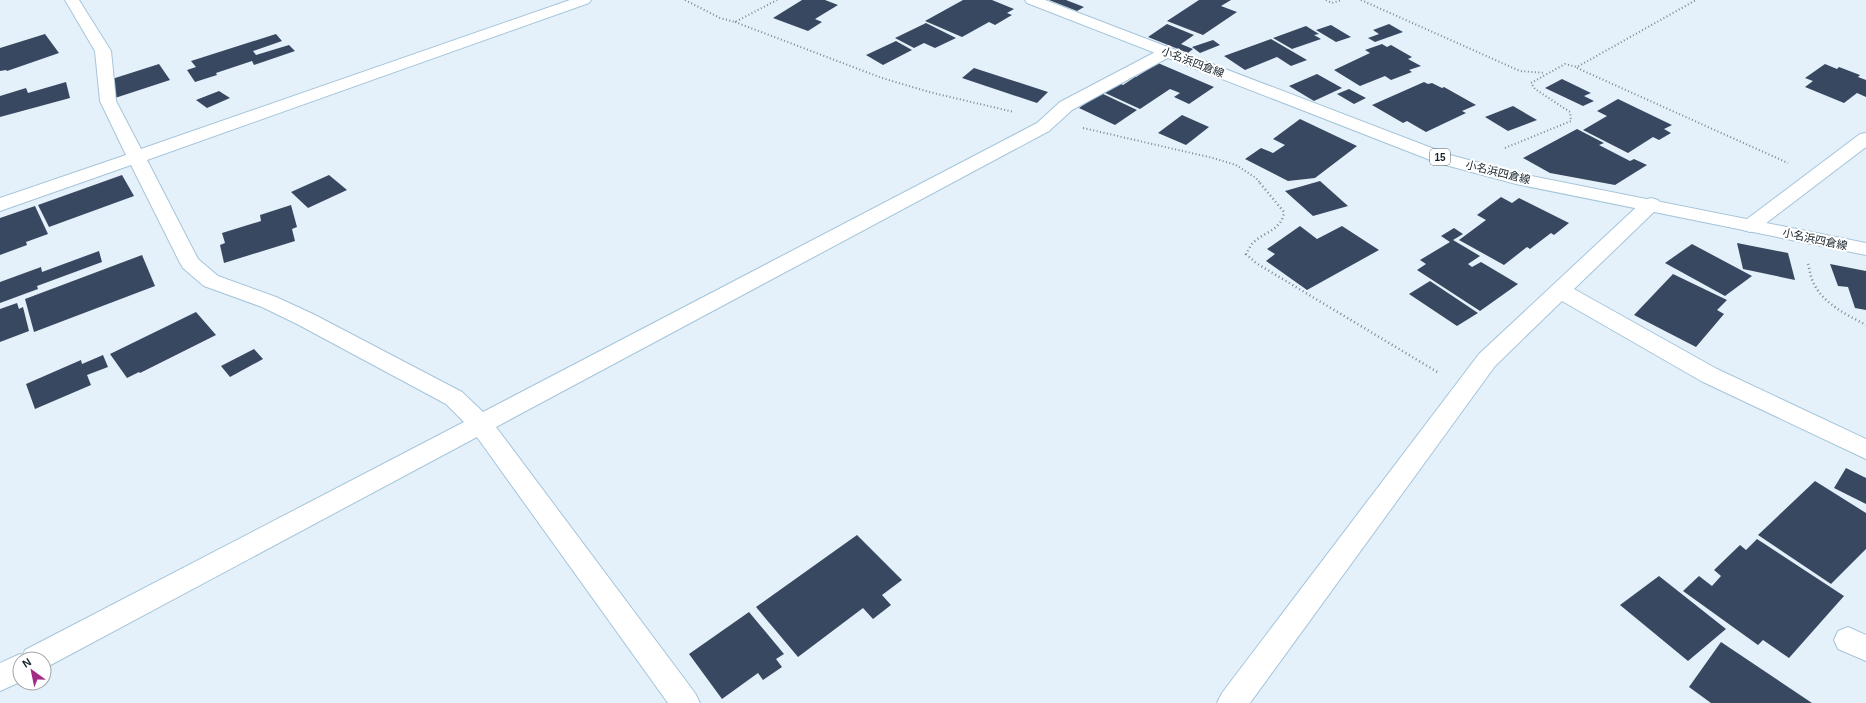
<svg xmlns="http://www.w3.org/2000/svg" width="1866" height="703" viewBox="0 0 1866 703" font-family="Arial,'Noto Sans JP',sans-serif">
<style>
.building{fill:#394861}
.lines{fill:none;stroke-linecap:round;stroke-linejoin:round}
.street-casing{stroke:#a5c5db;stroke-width:2}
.primary-casing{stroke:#a5c5db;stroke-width:2}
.path-far1{stroke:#7b8890;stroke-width:2;stroke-dasharray:1 2.5;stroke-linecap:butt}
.path{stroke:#7b8890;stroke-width:2.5;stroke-dasharray:1 3;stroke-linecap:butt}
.street{fill:#fff;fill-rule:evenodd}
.primary{fill:#fff;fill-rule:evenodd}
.labels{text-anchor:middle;stroke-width:4;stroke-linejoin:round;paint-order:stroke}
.shield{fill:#fff;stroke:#5b6469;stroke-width:1}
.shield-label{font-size:10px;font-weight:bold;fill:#152129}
.street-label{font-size:11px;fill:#152129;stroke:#fff}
</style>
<rect width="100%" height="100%" fill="#e4f1fa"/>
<g class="building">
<path d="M802,0H825L838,5L815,19L822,22L808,31L773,18Z"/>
<path d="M963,0H992L1014,9L1007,13L1012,15L995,25L989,22L962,37L925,21Z"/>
<path d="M1049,0H1066L1084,7L1077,11Z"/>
<path d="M1199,0H1231L1221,6L1237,12L1203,35L1167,21Z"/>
<path d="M926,23L956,38L935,48L924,43L914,48L895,38Z"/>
<path d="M1167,24L1194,35L1181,44L1193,49L1188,53L1148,37Z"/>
<path d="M1389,24L1403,32L1375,42L1368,38L1379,34L1373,30Z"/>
<path d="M1331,25L1351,37L1336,42L1316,30Z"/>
<path d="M1306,26L1319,34L1314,35L1321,39L1292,49L1273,38Z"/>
<path d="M45,34L59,53L7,71L6,70L0,71V48Z"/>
<path d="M276,34L282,41L253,51L256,55L289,45L295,51L254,65L252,61L216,73L217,75L195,82L187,70L196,67L191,61Z"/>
<path d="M1271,39L1307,60L1291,66L1277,57L1245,70L1224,56Z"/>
<path d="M1213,40L1220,45L1200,53L1192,47Z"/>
<path d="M896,41L912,50L883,65L866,55Z"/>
<path d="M1382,44L1387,47L1391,45L1412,57L1408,59L1421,66L1409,70L1412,72L1391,80L1385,76L1360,86L1334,70L1370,53L1365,50Z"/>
<path d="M1158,63L1214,87L1189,104L1174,97L1180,93L1170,89L1140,109L1103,92L1119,83L1123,85L1135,77H1136Z"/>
<path d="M159,64L170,80L115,98L112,79Z"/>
<path d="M1825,64L1837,69L1839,67L1860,75L1858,77L1866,80V97L1857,93L1844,103L1805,87L1813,81L1805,78Z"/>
<path d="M974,68L1048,92L1037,103L962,78Z"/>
<path d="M1317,74L1342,88L1314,101L1289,86Z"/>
<path d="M1562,79L1591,93L1584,96L1594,101L1583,106L1545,88Z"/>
<path d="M66,82L70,98L0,117V96L26,88L28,93Z"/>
<path d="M1424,82L1428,84L1432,83L1442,88L1444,87L1476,105L1462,111L1466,113L1426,132L1407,121L1403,123L1372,105Z"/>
<path d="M1349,89L1366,98L1354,104L1337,94Z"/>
<path d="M219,91L230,98L207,108L196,100Z"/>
<path d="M1101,93L1137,110L1115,125L1079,108Z"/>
<path d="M1618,99L1672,125L1664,129L1671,133L1659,140L1653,137L1628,153L1583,130L1607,116L1597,111Z"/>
<path d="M1513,106L1537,120L1508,131L1485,117Z"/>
<path d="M1182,115L1209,127L1186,145L1158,133Z"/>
<path d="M1300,119L1357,146L1315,178L1288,181L1245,159L1261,148L1273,153L1285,145L1273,139Z"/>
<path d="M1577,129L1604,143L1599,145L1630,161L1634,159L1647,165L1615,185L1550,173L1523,158Z"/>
<path d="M122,175L134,196L49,227L38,205Z"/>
<path d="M329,175L347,190L308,208L291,192Z"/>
<path d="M1320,181L1348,206L1313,216L1285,191Z"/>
<path d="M1501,197L1512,203L1519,198L1569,223L1554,235L1551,233L1530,249L1527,247L1504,265L1459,240L1486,220L1477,215Z"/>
<path d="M291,205L297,227L292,229L295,241L224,263L220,245L225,243L222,233L261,221L260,215Z"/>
<path d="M35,206L48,234L26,242L27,245L0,255V218Z"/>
<path d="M1300,226L1317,239L1342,226L1379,250L1307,290L1266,261L1275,254L1267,249Z"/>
<path d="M1454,228L1463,234L1453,240L1480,256L1468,264L1472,267L1481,262L1518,284L1480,311L1417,270L1426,264L1420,260L1450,242L1441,236Z"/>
<path d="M1737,243L1788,253L1795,280L1743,269Z"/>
<path d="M1692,244L1752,276L1725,296L1665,263Z"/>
<path d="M99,251L102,262L37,286L38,289L0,303V282L41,267L42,272Z"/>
<path d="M142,255L155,286L34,332L25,299Z"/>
<path d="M1830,264L1866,271V310L1855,308L1848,287L1838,286Z"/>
<path d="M1673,274L1727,300L1717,310L1724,314L1696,347L1634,315Z"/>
<path d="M1430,281L1478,313L1457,326L1409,294Z"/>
<path d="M17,303L19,309L23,307L29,331L0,342V309Z"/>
<path d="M196,312L216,335L140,373L139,372L127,378L110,354Z"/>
<path d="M254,349L263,359L230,377L221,366Z"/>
<path d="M103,355L108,367L87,375L91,385L35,409L26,384L81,360L82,364Z"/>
<path d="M1846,468L1866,478V504L1834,488Z"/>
<path d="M1815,481L1866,513V549L1831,584L1758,535Z"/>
<path d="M857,535L902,580L882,595L891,605L873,619L863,608L798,657L756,607Z"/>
<path d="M1757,539L1844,596L1789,658L1763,640L1758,645L1683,591L1699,576L1712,586L1721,576L1714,570L1740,545L1746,550Z"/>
<path d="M1659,576L1726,629L1688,661L1620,605Z"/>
<path d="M749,612L784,654L776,659L782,667L763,680L758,673L722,699L689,654Z"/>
<path d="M1721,642L1812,703H1711L1689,687Z"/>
</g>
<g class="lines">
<defs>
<g id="street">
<path d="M65,0H79L111,51L116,101L141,149L570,0H591L589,3L147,160L198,259L218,276L276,297L313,314L462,392L483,412L1037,123L1060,102L1161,49L1167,47L1173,49L1175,52L1173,55L1072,110L1049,131L496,427L695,693L700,703H668L477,437L45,668L44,659H20V682L0,691V663L20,654L23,655L25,650L464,422L446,404L297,324L262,307L204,286L183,268L180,263L131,165L0,211V198L126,155L100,101L95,51Z"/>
<path d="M1866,133V147L1757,230L1750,232L1743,230L1740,226L1743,222L1860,134Z"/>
<path d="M1651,198L1658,200L1660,204L1658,208L1574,289L1717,369L1866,439V459L1701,381L1562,301L1495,366L1250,703H1217L1222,693L1479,354L1644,200Z"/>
<path d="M1848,627L1866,635V661L1838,649L1834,640L1838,631Z"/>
</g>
<path id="primary" d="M1025,0H1045L1450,155L1517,173L1866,243V255L1516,184L1438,163L1027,3Z"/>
</defs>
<use href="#street" class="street-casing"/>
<use href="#primary" class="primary-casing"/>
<g class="path-far1">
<path d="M685,0L720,18L735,22L777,0"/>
<path d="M1326,0L1332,3L1342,0"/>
<path d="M1361,0L1520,71L1545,73"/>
<path d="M735,22L882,78L929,92L1014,112"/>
<path d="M1577,68L1788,163"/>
<path d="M1083,128L1213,158L1236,165L1256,178L1261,184"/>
<path d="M1505,148L1571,121L1570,112L1535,89L1531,83L1565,64L1577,67L1696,0"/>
</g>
<g class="path">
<path d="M1260,183L1284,212C1282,229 1267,231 1255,241C1251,244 1249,249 1246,254L1256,263L1439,373"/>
<path d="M1808,264C1810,270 1810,276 1813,282C1823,304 1846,314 1866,325"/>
</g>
<use href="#street" class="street"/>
<use href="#primary" class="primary"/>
</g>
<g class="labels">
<rect class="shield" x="1430" y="149" width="20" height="16" rx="3"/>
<g class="shield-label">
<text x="1440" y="161">15</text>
</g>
<g class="street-label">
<text transform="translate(1193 62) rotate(21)" y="4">小名浜四倉線</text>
<text transform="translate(1498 172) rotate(14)" y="4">小名浜四倉線</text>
<text transform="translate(1815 239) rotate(12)" y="4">小名浜四倉線</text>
</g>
</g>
<g transform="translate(32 671) rotate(327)"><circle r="19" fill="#ffffff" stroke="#a1a6a9"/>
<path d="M0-3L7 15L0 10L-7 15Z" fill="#a32d86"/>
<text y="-6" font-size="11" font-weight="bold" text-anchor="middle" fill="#152129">N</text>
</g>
</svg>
